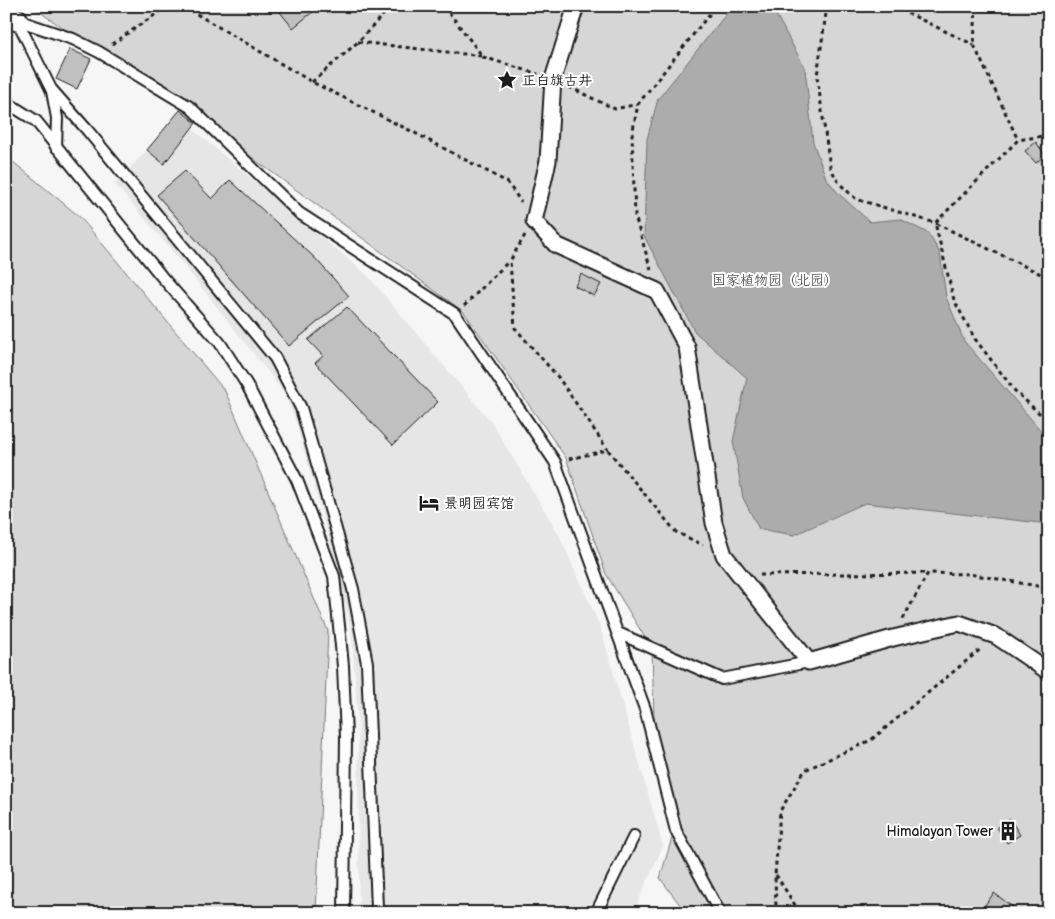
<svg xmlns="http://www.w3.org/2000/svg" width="1055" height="919" viewBox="0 0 1055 919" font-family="'Balsamiq Sans','LXGW WenKai TC',sans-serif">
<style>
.built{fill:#e6e6e6}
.green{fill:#d6d6d6;stroke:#797979}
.water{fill:#acacac;stroke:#727272}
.building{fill:#c0c0c0;stroke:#1c1c1c}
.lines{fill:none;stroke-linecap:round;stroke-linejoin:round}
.service-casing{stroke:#1c1c1c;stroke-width:14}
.pedestrian-casing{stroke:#1c1c1c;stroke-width:19}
.minor-casing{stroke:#1c1c1c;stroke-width:25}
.path{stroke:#1c1c1c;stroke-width:3;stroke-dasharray:4 4;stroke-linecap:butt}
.service{stroke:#fff;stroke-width:10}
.pedestrian{stroke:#fff;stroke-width:15}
.minor{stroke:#fff;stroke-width:21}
.labels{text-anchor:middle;stroke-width:4;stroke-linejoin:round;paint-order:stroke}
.poi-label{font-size:14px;fill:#1c1c1c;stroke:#fff;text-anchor:start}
.park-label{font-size:14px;fill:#5d5d5d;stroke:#fff}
</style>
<rect width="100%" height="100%" fill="#f6f6f6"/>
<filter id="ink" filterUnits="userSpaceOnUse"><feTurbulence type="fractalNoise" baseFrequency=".02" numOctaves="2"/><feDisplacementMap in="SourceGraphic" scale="10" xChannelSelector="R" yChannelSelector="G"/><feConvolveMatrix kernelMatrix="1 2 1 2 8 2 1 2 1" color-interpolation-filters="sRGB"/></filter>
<g filter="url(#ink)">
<path class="built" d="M178,117L368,276L492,423L558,533L600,626L663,846L633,913H359L358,725L352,632L336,563L295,418L283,391L179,259L115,184Z"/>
<g class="green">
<path d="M31,6H1049V913H686L660,878L672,838L655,754L652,649L606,574L566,458L464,312L251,157Z"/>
<path d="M6,156L80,217L225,391L328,631L316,913H6Z"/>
</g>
<path class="water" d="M731,8L773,9L805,68L813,142L826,178L838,193L870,222L900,219L928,233L940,253L946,297L964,341L1049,440V524L865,503L794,535L759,529L743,498L733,441L747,378L695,332L644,236L647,139L658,99Z"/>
<g class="building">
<path d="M287,6H320L293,28L280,12Z"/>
<path d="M70,49L91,59L77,89L56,79Z"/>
<path d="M180,110L196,123L164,164L147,150Z"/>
<path d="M1036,142L1045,155L1036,163L1025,151Z"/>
<path d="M185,171L212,199L230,180L315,258L349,296L289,346L157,195Z"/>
<path d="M581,274L601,284L594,296L575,286Z"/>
<path d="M347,307L438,402L393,445L315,363L323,356L308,340Z"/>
<path d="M1010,819L1020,835L1007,843L997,827Z"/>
<path d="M994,893L1018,911L1017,913H979Z"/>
</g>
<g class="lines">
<defs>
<g id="service">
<path d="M17,20L73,39L99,52L190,107L299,213L455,314L555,462L645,709L676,831L720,913"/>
<path d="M17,20L51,89L88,131L275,358L301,408L353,589L367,663L377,908L380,913"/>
<path d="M52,91L57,118L56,147"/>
<path d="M6,102L36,121L162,277L220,343L247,385L297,480L334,576L343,666L346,737L344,913"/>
<path d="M618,633L722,679L809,662"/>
<path d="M596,913L634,836"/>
</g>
<path id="pedestrian" d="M576,6L553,79L548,161L534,221L556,245L657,291L687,347L714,523L724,555L809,662L893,638L959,623L996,636L1049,672"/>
<path id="minor" d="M6,15L17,20"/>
</defs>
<use href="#service" class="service-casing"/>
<use href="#pedestrian" class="pedestrian-casing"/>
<use href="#minor" class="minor-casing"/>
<g class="path">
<path d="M183,6L312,82L415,133L507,182L521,202"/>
<path d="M444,6L483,57L538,74"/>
<path d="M827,6L817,76L830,167L839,183L856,199L935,223L1049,278"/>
<path d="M893,6L974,45"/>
<path d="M976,6L974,45L1018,140"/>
<path d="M1034,6L1049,11"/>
<path d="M358,42L482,56"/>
<path d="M112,44L168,6"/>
<path d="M312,82L358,42L391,6"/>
<path d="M569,87L615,109L638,104"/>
<path d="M1049,135L1018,140L935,223L954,300L975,339L1015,391L1049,422"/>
<path d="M525,235L510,261L515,328L558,377L608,450"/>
<path d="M651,270L635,216L632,135L638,104L716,6"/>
<path d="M464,306L509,261"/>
<path d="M569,459L608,450L676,532L703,545"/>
<path d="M760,575L928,573"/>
<path d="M903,619L928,573L969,574L1049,588"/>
<path d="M776,875L800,913"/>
<path d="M774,913L776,909L775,875L780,811L805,770L871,740L982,648"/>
</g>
<use href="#service" class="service"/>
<use href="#pedestrian" class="pedestrian"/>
<use href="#minor" class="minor"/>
</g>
</g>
<defs>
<symbol id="sight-bare" viewBox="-9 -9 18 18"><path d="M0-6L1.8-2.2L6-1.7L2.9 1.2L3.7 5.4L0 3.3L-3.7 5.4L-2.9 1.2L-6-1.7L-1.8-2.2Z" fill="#1c1c1c" stroke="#fff" stroke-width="2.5" paint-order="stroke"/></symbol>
<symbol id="hotel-bare" viewBox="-9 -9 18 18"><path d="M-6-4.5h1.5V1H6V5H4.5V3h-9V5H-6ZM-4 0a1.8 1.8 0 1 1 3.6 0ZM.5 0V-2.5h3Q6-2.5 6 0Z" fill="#1c1c1c" stroke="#fff" stroke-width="2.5" paint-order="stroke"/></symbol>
<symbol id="building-bare" viewBox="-9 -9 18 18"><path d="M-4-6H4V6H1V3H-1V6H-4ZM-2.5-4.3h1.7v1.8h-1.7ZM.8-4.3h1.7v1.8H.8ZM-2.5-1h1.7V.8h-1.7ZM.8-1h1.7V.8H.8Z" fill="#1c1c1c" stroke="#fff" stroke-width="2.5" paint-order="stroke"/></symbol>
</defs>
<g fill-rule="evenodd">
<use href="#sight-bare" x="493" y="66" width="28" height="28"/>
<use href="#hotel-bare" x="415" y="489" width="28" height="28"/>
<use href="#building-bare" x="994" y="817" width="28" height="28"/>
</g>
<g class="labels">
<g class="poi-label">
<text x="522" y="85">正白旗古井</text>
<text x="444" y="508">景明园宾馆</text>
<text x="993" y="836" text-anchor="end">Himalayan Tower</text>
</g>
<g class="park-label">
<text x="775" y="285">国家植物园（北园）</text>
</g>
</g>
<rect width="1055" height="919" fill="none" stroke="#fff" stroke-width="25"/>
<rect x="12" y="12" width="1030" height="894" fill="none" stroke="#1c1c1c" stroke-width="2" filter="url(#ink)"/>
</svg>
